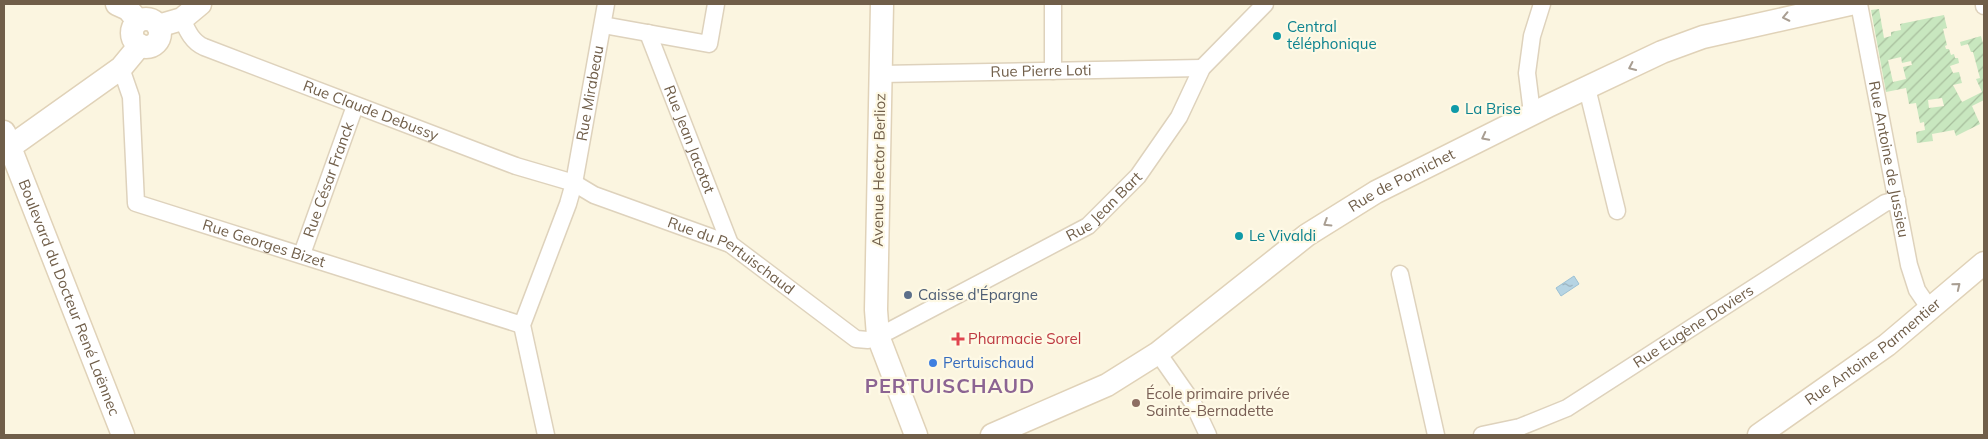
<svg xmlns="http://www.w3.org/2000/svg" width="1988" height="439" viewBox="0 0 1988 439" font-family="Mulish,sans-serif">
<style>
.garden{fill:url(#garden-furrows);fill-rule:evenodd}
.water{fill:url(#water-ripples);stroke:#9cc1d4}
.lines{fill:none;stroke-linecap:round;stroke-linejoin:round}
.street-casing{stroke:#ded2bc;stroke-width:19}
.secondary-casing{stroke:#e0d2b8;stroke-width:25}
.street{stroke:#fff;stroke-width:16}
.secondary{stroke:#fff;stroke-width:22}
.oneway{stroke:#a99e92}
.culture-dot{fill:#0f9aa8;stroke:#fef9e5;stroke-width:2}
.service-dot{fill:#5c6f8a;stroke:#fef9e5;stroke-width:2}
.health-dot{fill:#e0444e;stroke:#fef9e5;stroke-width:2}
.shop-dot{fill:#3f7fe0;stroke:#fef9e5;stroke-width:2}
.education-dot{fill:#8d6e63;stroke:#fef9e5;stroke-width:2}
.labels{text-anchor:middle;stroke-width:4.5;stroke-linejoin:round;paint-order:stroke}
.culture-label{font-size:15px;fill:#0d838f;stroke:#fef9e5;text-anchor:start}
.street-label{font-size:15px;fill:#705e49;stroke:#fef9e5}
.service-label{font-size:15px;fill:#4e5e75;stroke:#fef9e5;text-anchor:start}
.health-label{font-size:15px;fill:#be3a42;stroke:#fef9e5;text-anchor:start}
.shop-label{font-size:15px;fill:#366cbe;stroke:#fef9e5;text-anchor:start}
.education-label{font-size:15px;fill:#785e54;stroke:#fef9e5;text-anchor:start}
.district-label{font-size:20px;font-weight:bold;letter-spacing:1px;fill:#8c6493;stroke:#fef9e5}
</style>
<defs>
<pattern id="garden-furrows" width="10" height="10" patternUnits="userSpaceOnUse" patternTransform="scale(1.25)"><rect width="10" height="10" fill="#c8e7bf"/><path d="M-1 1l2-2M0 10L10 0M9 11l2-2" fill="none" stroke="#a7be9d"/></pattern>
<pattern id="water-ripples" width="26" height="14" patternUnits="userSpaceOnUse" patternTransform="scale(1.25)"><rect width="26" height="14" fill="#b6d4e3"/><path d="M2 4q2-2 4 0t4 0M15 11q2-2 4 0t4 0" fill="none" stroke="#98afba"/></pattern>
</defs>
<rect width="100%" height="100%" fill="#fbf5e0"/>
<path class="garden" d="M1879,9L1884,38L1891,36V32L1901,30L1900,24L1944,15L1947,28L1943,29L1947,45L1945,46L1946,49H1949L1951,55L1954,54L1955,58H1958L1959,63L1950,66L1953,73L1959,72L1962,83L1953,85L1962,102L1982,92L1976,79L1980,78L1973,52H1971L1968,44L1961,46L1960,42L1981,36L1984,47V100L1972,106L1980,124L1956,136L1954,130L1932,134L1933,141L1917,143L1916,132L1925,130L1924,122L1920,123L1916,103L1909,104L1906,88L1886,92L1871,10ZM1901,57L1902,63L1911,61L1912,65L1903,67L1906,79L1893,82L1888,60ZM1942,98L1944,106L1929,108L1928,100Z"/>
<path class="water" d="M1574,276L1579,284L1561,296L1556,288Z"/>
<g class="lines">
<defs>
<g id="street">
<path id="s1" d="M1859,4L1909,265L1917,290L1930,309"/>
<path d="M1984,4V6"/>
<path id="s2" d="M182,19C187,30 192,42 204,47L516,166L574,183L594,195L730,244L856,339L868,340L889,331L1088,226L1138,176L1179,117L1202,68L1265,4"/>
<path d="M603,25L709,44L716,4"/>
<path id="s3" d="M648,33L730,244"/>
<path id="s4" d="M121,68L131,97L136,203L522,325"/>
<path d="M1053,71V4"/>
<path id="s5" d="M881,74L1202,68"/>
<path d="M1587,88L1617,211"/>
<path d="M1532,113L1527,73L1532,36L1542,4"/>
<path id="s6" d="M302,254L355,106"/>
<path d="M1400,274L1436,435"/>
<path d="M1158,353L1193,403L1208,435"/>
<path id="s7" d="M546,435L522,325L568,204L574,183L606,4"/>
<path id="s8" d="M1482,435L1520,427L1567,408L1885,203L1897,200"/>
</g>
<g id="secondary">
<path d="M117,4L128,9L138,21"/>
<path d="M882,4L876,310L878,336L916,435"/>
<circle cx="146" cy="33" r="14"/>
<path d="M158,26L182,19L200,4"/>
<path id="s9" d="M4,132L123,435"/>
<path d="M10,147L121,68L140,45"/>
<path id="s10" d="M992,435L1107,385L1158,353L1307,235L1376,192L1548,106L1662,52L1703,37L1850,4"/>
<path id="s11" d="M1759,435L1887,345L1984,263"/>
</g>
</defs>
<use href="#street" class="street-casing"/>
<use href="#secondary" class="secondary-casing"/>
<use href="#street" class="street"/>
<use href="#secondary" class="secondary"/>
</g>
<defs><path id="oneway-chevron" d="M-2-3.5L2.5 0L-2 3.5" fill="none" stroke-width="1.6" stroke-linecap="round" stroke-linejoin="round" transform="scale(1.25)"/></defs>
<g class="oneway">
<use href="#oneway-chevron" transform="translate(1786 17) rotate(168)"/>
<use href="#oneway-chevron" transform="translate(1632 67) rotate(155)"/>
<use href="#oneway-chevron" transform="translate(1485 137) rotate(153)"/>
<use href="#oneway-chevron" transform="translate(1327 223) rotate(148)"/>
<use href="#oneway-chevron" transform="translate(1957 286) rotate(-39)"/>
</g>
<g class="culture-dot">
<circle cx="1277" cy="36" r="5"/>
<circle cx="1455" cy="109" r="5"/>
<circle cx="1239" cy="236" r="5"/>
</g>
<circle class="service-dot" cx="908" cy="295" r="5"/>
<path class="health-dot" d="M955.5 331.5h5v5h5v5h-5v5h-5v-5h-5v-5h5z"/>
<circle class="shop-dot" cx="933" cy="363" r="5"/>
<circle class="education-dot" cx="1136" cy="403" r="5"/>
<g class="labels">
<g class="culture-label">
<text x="1287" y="32">Central<tspan x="1287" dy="17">téléphonique</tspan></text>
<text x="1465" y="114">La Brise</text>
<text x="1249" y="241">Le Vivaldi</text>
</g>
<g class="street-label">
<text dy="5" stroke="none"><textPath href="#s5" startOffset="160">Rue Pierre Loti</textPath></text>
<text dy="5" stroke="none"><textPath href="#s7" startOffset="355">Rue Mirabeau</textPath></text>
<text dy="5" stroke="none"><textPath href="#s2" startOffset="215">Rue Claude Debussy</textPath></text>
<text dy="5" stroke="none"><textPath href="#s3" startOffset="114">Rue Jean Jacotot</textPath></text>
<text dy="5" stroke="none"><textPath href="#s1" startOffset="158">Rue Antoine de Jussieu</textPath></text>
<text transform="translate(879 170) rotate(-89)" y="5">Avenue Hector Berlioz</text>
<text dy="5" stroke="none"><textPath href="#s6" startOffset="79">Rue César Franck</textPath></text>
<text dy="5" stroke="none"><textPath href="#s10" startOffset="485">Rue de Pornichet</textPath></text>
<text dy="5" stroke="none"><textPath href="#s2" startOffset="1041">Rue Jean Bart</textPath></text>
<text dy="5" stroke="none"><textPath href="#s4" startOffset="271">Rue Georges Bizet</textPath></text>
<text dy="5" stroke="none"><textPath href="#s2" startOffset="605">Rue du Pertuischaud</textPath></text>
<text dy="5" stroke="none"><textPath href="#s9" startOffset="178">Boulevard du Docteur René Laënnec</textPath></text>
<text dy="5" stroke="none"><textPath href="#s8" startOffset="240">Rue Eugène Daviers</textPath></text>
<text dy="5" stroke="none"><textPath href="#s11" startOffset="141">Rue Antoine Parmentier</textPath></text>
</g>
<g class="service-label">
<text x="918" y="300">Caisse d'Épargne</text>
</g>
<g class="health-label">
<text x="968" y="344">Pharmacie Sorel</text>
</g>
<g class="shop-label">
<text x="943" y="368">Pertuischaud</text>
</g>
<g class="education-label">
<text x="1146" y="399">École primaire privée<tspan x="1146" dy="17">Sainte-Bernadette</tspan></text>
</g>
<g class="district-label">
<text x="950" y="393">PERTUISCHAUD</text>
</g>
</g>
<rect width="1988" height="439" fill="none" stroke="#705e49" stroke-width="10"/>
</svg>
